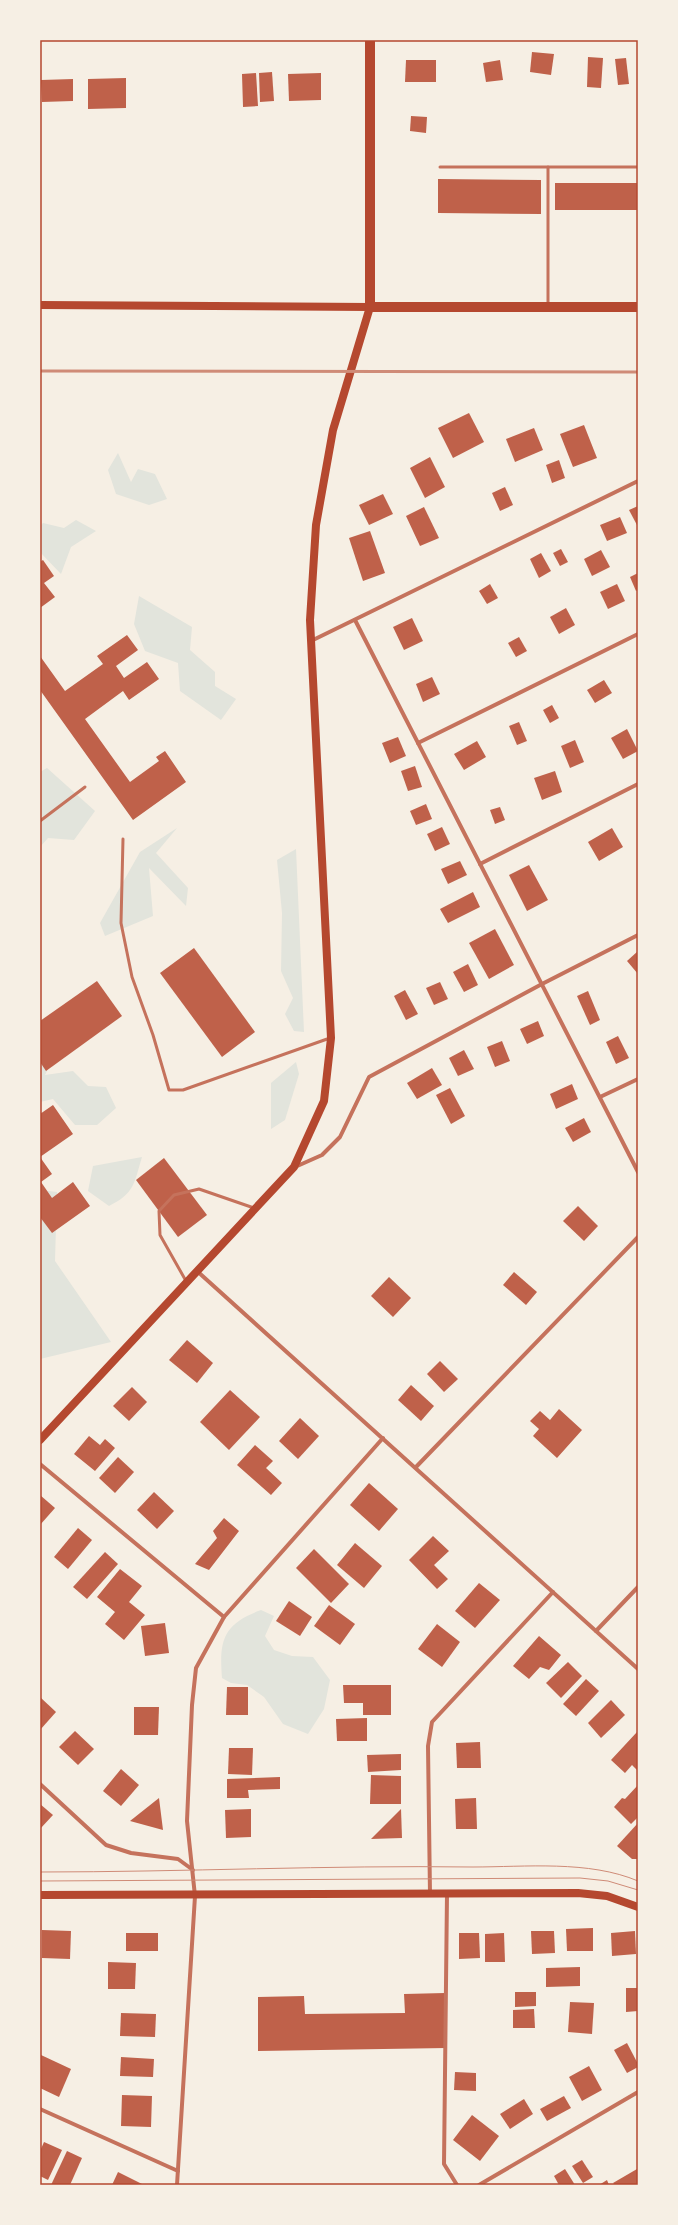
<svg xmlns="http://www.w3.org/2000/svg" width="678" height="2225" viewBox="0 0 678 2225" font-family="Arial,sans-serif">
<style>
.green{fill:#e2e4dc}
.building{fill:#bf614a}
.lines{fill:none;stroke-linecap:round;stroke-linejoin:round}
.service{stroke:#c5725c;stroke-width:3}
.minor{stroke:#c5725c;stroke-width:4}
.secondary{stroke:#b5482f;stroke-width:8}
.primary{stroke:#b5482f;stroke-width:10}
.tram{stroke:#cf8b77;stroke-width:1}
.rail{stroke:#cf8b77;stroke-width:3}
.neatline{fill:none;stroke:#b5482f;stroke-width:1.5}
</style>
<rect width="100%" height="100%" fill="#f6efe4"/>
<g class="green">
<path d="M118,453L131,482L138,469L155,474L167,499L149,505L116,494L108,470Z"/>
<path d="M76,520L96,531L71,547L61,574L40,552V526L43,523L64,528Z"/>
<path d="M139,596L192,627L190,650L215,672V686L236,699L221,720L180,691L178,663L145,651L134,624Z"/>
<path d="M47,768L95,811L74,840L48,838L40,847V772Z"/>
<path d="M177,828L156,853L188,888L186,906L149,868L153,916L105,936L100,923L140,852Z"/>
<path d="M296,849L304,1032L294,1031L285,1014L293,998L281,971L282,913L277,860Z"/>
<path d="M40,1053L55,1055L45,1075L73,1071L88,1086L106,1087L116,1108L97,1125H75L53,1099L40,1102Z"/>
<path d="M296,1062L299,1074L285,1120L271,1129V1083Z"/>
<path d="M142,1157C134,1183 135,1193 109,1206L88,1191L93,1166Z"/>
<path d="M40,1190L57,1192L55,1261L111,1342L40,1359Z"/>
<path d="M261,1610L274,1616L265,1636L274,1650L292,1656L313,1657L330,1680L324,1709L308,1734L283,1724L264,1697L247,1685L231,1683L222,1678C219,1640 223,1624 261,1610Z"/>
</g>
<g class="building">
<path d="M532,52L554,54L551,75L530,72Z"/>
<path d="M588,57L603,58L601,88L587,87Z"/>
<path d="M626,58L629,84L618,85L615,59Z"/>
<path d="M406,60H436V82H405Z"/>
<path d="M500,60L503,80L486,82L483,63Z"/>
<path d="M272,72L274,101L260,102L259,73Z"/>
<path d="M256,73L258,106L243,107L242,74Z"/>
<path d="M321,73V100L289,101L288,74Z"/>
<path d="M126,78V108L88,109V79Z"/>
<path d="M73,79V101L42,102L41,80Z"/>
<path d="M411,116L427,117L426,133L410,131Z"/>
<path d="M438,179L541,180V214L438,213Z"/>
<rect x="555" y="183" width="83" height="27"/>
<path d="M469,413L484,442L453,458L438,428Z"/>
<path d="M584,425L597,458L573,467L560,434Z"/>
<path d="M534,428L543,450L515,462L506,439Z"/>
<path d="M430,457L445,487L425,498L410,468Z"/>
<path d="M559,460L565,478L552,483L546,465Z"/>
<path d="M505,487L513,505L500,511L492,493Z"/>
<path d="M383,494L393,514L369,525L359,505Z"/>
<path d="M638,506V527L629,510Z"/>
<path d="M424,507L439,538L420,546L406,516Z"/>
<path d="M620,517L627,533L607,541L600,525Z"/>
<path d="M370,531L385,573L363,581L349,538Z"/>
<path d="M561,549L568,562L560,566L553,553Z"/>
<path d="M601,550L610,567L592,576L584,559Z"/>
<path d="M541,553L551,571L539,578L530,559Z"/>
<path d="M43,560L54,576L44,583L55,597L40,608V562Z"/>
<path d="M638,573V590L636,591L630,577Z"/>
<path d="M490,584L498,598L487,604L479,591Z"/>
<path d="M617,584L625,601L608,609L600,592Z"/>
<path d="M566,608L575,625L559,634L550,617Z"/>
<path d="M412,618L423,641L404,650L393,627Z"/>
<path d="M127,635L138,650L116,666L124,678L147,662L159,679L129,700L123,691L85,719L130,782L159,761L156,757L165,751L186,782L133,820L40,690V656L65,691L103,664L97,656Z"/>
<path d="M519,637L527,651L516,657L508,643Z"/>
<path d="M432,677L440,694L423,702L416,684Z"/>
<path d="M604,680L612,693L595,703L587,690Z"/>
<path d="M552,705L559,718L550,723L543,710Z"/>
<path d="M519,722L527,741L517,745L509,726Z"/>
<path d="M627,729L638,751L623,759L611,738Z"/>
<path d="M398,737L406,756L390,763L382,743Z"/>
<path d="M575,740L584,762L570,768L561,746Z"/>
<path d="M477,741L486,757L464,770L454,754Z"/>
<path d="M415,766L422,787L408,791L401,771Z"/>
<path d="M555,771L562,792L542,800L534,778Z"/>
<path d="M426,804L432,819L416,825L410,811Z"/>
<path d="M500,807L505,820L495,824L490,810Z"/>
<path d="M442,827L450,844L435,851L427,834Z"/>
<path d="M612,828L623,847L599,861L588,842Z"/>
<path d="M460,861L467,875L448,884L441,869Z"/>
<path d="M529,865L548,900L527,911L509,875Z"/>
<path d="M473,892L480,907L448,923L440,909Z"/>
<path d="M495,929L514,965L489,979L469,943Z"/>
<path d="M194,948L255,1032L222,1057L160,973Z"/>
<path d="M638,951V974L627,961Z"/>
<path d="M468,964L478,985L464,992L453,972Z"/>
<path d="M97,981L122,1016L46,1071L40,1062V1021Z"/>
<path d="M440,982L448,999L434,1005L426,988Z"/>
<path d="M405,990L418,1014L406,1020L394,996Z"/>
<path d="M588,991L600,1020L590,1025L577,996Z"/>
<path d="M538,1021L544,1036L527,1044L520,1029Z"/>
<path d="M618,1036L629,1058L616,1064L606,1042Z"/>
<path d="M502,1041L510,1061L495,1067L487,1047Z"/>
<path d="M464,1050L474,1069L458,1076L449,1058Z"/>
<path d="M432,1068L442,1085L417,1099L407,1083Z"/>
<path d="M572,1084L578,1099L556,1109L550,1094Z"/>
<path d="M450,1088L465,1116L451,1124L436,1095Z"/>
<path d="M53,1105L73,1134L40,1157L52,1174L41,1182L52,1198L73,1182L90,1206L52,1233L40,1217V1114Z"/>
<path d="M584,1118L591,1132L573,1142L565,1128Z"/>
<path d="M164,1158L207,1215L178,1237L136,1180Z"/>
<path d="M578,1206L598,1226L584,1241L563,1221Z"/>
<path d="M514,1272L537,1292L526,1305L503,1285Z"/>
<path d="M389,1277L411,1298L393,1317L371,1296Z"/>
<path d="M187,1340L213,1363L197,1383L169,1360Z"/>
<path d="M440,1361L458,1379L444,1392L427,1374Z"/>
<path d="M411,1385L434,1406L421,1421L398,1400Z"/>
<path d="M132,1387L147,1402L129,1421L113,1406Z"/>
<path d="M230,1390L260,1417L229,1450L200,1422Z"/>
<path d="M559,1409L582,1430L557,1458L533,1436L539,1429L530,1421L540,1411L550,1420Z"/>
<path d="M300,1418L319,1436L298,1459L279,1441Z"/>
<path d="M89,1436L100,1445L105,1439L115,1448L95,1471L74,1454Z"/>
<path d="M255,1445L273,1461L266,1468L282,1483L271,1495L237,1465Z"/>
<path d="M118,1457L134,1472L115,1493L99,1478Z"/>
<path d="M369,1483L398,1509L379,1531L350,1505Z"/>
<path d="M154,1492L174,1511L157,1529L137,1510Z"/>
<path d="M40,1495L55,1508L40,1525Z"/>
<path d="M224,1518L239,1531L209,1570L195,1564L217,1538L213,1531Z"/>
<path d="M78,1528L92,1540L68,1569L54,1557Z"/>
<path d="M433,1536L449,1551L434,1565L448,1579L437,1589L409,1560Z"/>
<path d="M355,1543L382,1566L364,1588L337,1565Z"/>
<path d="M314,1549L349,1584L331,1603L296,1568Z"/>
<path d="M105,1552L118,1564L87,1599L73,1587Z"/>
<path d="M120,1569L142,1586L129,1602L145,1615L124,1640L105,1624L115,1612L97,1597Z"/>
<path d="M479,1583L500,1600L475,1628L455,1611Z"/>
<path d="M289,1601L312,1617L300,1636L276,1621Z"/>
<path d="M329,1605L355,1624L340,1645L314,1626Z"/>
<path d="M165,1623L169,1653L145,1656L141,1626Z"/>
<path d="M437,1624L460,1642L442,1667L418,1649Z"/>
<path d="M539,1636L561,1655L549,1670L540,1667L529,1679L513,1666Z"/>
<path d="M568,1662L582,1676L561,1698L546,1683Z"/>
<path d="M586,1679L599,1691L576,1716L563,1704Z"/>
<path d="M343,1685H391V1715H363V1703H344Z"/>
<path d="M227,1687H248V1715H226Z"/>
<path d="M40,1697L56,1712L40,1730Z"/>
<path d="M611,1700L625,1715L601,1738L588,1723Z"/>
<path d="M134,1707H159L158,1735H134Z"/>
<path d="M367,1718V1741H337L336,1719Z"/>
<path d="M75,1731L94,1749L78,1765L59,1747Z"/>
<path d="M637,1732L638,1771L632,1765L625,1773L611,1760Z"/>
<path d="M480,1742L481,1768H457L456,1743Z"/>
<path d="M229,1748H253L252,1775L228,1774Z"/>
<path d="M401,1754V1770L368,1772L367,1755Z"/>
<path d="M121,1769L139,1785L121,1806L103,1791Z"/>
<path d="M371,1775L401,1776V1804H370Z"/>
<path d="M280,1777V1789L248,1790L249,1798H227V1779Z"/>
<path d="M638,1785V1817L631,1824L614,1807L622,1798L625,1799Z"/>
<path d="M159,1798L163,1830L130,1821Z"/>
<path d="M476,1798L477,1829H456L455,1799Z"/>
<path d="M40,1804L53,1815L40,1829Z"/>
<path d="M251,1809V1837L226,1838L225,1810Z"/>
<path d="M401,1809L402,1838L371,1839Z"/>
<path d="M638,1823V1859H632L617,1846Z"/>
<path d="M593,1928V1951H567L566,1929Z"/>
<path d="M42,1930L71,1931L70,1959L42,1958Z"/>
<path d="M531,1931H554L555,1953L532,1954Z"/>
<path d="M635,1931L636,1954L612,1956L611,1933Z"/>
<rect x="126" y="1933" width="32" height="18"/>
<path d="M459,1933H479L480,1958L459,1959Z"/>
<path d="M504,1933L505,1962H485V1934Z"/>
<path d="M108,1962L136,1963L135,1989H108Z"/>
<path d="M580,1967V1986L546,1987V1968Z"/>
<path d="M626,1988H638V2011L626,2012Z"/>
<path d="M515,1992H536V2006L515,2007Z"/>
<path d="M445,1993L446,2048L258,2051V1997L304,1996L305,2014L405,2013L404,1994Z"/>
<path d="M570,2002L594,2003L592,2034L568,2032Z"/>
<path d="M534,2009L535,2028H513V2010Z"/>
<path d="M121,2013L156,2014L155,2037L120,2036Z"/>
<path d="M627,2043L638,2064V2067L627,2073L614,2050Z"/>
<path d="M41,2055L71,2069L59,2097L40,2088Z"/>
<path d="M121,2057L154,2059L153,2077L120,2076Z"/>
<path d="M589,2066L602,2090L582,2101L569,2077Z"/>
<path d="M455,2072L476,2073V2091L454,2090Z"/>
<path d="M122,2095L152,2096L151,2127L121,2126Z"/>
<path d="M564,2096L571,2108L547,2121L540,2109Z"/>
<path d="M524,2099L533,2114L510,2129L500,2114Z"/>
<path d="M472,2115L499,2136L480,2161L453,2140Z"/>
<path d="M44,2142L62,2150L48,2180L40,2176V2151Z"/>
<path d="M67,2151L82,2158L70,2185H51Z"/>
<path d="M582,2160L593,2177L583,2183L572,2166Z"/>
<path d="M565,2169L575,2185H559L554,2176Z"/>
<path d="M637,2169L638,2185H615L613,2183Z"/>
<path d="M118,2172L142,2184V2185H112Z"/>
<path d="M607,2180L609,2185H599Z"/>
</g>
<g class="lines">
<g class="service">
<path d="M440,167H638"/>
<path d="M548,305V167"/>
<path d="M40,821L85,787"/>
<path d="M123,839L121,923L132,977L153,1035L169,1090H183L330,1038"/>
<path d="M186,1281L160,1235L159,1211L174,1195L199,1189L254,1208"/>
</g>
<g class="minor">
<path d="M355,620L638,1172"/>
<path d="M311,641L638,481"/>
<path d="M418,743L638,634"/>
<path d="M480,864L638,784"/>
<path d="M600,1097L638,1079"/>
<path d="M295,1167L322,1155L340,1137L369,1077L542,984L638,935"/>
<path d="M197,1271L638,1669"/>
<path d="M40,1464L224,1617"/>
<path d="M416,1467L638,1237"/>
<path d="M596,1631L638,1587"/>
<path d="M40,1784L106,1845L131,1853L178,1859L193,1870"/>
<path d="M430,1894L428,1746L432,1722L553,1592"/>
<path d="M447,1894L444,2164L457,2185"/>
<path d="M40,2109L178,2171"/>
<path d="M177,2185L195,1896L187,1821L192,1705L196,1668L224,1617L383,1438"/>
<path d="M479,2185L638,2092"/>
</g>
<g class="secondary">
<path d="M40,305L370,307L333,430L316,525L310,620L331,1038L324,1101L294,1167L40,1440"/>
<path d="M40,1895L578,1893L607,1896L638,1907"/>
</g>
<path class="primary" d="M370,40V307H638"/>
<g class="tram">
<path d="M40,1872C184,1872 329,1865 473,1867C525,1867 589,1860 638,1881"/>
<path d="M40,1881L580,1878L608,1881L638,1890"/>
</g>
<path class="rail" d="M40,371L638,372"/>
</g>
<rect width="678" height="2225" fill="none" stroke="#f6efe4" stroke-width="82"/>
<rect x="41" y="41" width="596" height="2143" class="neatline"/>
</svg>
